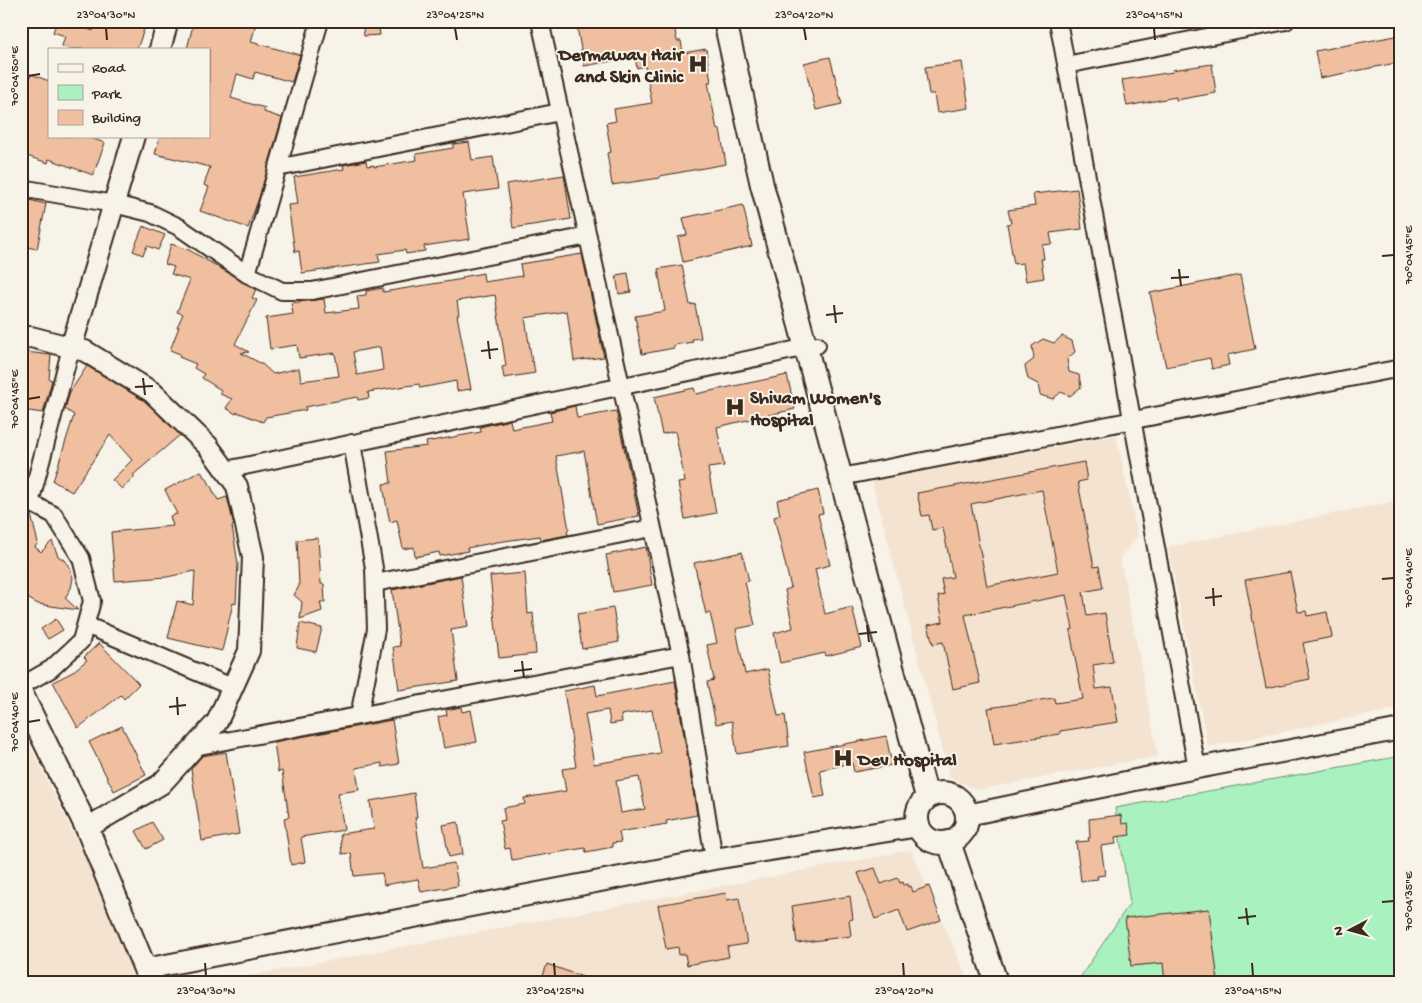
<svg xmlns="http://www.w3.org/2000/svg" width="1422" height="1003" viewBox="0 0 1422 1003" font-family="'Gochi Hand',sans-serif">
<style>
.built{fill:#f5e3d2}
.green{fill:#a9f1bf;stroke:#728e6e}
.building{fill:#f0bfa0;stroke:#3b2a1e;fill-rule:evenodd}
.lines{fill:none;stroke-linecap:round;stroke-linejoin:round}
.minor-casing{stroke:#3b2a1e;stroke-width:20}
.tertiary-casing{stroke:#3b2a1e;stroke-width:24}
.secondary-casing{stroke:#3b2a1e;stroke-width:26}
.minor{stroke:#f7f3e8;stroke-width:16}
.tertiary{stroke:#f7f3e8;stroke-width:20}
.secondary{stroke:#f7f3e8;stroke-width:22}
.ticks{fill:none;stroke:#3b2a1e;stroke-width:2}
.labels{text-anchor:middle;stroke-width:4;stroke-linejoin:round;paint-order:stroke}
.poi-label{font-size:19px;font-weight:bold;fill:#3b2a1e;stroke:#f7f3e8;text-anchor:start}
.neatline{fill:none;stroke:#3b2a1e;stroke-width:2}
.ticks-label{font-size:12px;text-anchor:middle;fill:#3b2a1e}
</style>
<rect width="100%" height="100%" fill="#f7f3e8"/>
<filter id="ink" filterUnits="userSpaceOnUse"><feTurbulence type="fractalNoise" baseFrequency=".02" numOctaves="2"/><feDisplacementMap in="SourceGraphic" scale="10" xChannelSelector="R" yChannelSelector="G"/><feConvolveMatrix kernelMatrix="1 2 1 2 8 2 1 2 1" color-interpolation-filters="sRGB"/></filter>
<g filter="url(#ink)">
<g class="built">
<path d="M1116,435L1138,536L1120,557L1158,756L978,790L950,778L872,481Z"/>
<path d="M1401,500V708L1208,747L1168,547Z"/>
<path d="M21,728L147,982H21Z"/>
<path d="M911,850L969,982H216Z"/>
</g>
<path class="green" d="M1401,756V982H1077L1130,903L1115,808Z"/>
<g class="building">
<path d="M57,21H67L93,31L96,21H147L137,49H70L62,46L65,36L53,32Z"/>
<path d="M194,21H257L251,42L300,55L292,82L255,72L253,79L237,74L231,98L265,108L264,112L282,118L259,198L248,228L200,211L209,187L204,185L210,167L155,154L160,136H209V49H187Z"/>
<path d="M362,21H378L380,35L364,36Z"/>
<path d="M576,21H673L677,41H681L683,53L706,49L711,82H708L717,130L720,129L726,164L660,176V178L612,185L607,153L611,152L606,123L616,121L614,109L652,103L645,66L637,68L635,57L584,66Z"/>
<path d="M1401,35V62L1320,78L1315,51Z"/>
<path d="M830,57L842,104L816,110L804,63Z"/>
<path d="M962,62L969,108L937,113L934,94H929L925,67Z"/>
<path d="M1212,64L1216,93L1176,100V97L1127,106L1122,80L1173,72L1172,70Z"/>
<path d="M31,74L49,81V136H85L105,143L93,175L49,159L48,163L21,154V110Z"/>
<path d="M469,142L472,160L493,157L498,189L463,194L470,239L424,246L425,251L406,254L405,250L378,254L380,262L302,273L299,251L295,252L288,205L298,204L294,177L344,169L343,165L366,161L367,166L374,165V167L417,160L416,154L453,148V144Z"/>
<path d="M564,175L571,219L513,228L506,184Z"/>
<path d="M1077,189L1082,229L1050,233L1052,244L1042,245L1044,259H1041L1044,278L1026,281L1023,263L1014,264L1007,224L1011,223L1008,210L1035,206L1033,194Z"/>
<path d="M21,198L46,204L37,249L21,246Z"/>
<path d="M743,205L752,246L683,262L678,237L687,235L683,218Z"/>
<path d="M143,226L165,235L158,250L147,246L143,255L133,251Z"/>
<path d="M171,244L189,250L256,289L252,298L257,300L235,344L249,352L241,353L262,364L273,374L299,368L301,381L339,376L335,353L299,358L297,345L270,349L266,318L293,314L291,303L324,299L326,313L359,309L357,296L366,295V291L383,288V292L463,279L462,277L483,273L484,282L522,276L520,264L582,254L604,357L574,361L567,311L525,318L532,362L533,361L535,373L504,378L502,367L506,366L495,295L457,301L459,315H457L471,389L457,391L456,381L420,388L419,384L368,392L369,398L358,400L357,397L305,407L306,410L266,417L263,422L237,412L236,414L226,408L232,399L220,394L221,390L202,378L204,374L194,368L196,364L179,357L180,354L170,350L179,327H177L183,314L177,312L190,280L171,274L174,267L165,264ZM380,347L383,370L357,375L353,352Z"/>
<path d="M682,265L690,305L695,304L701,338L692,339L693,342L674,345V348L642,354L635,316L665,311L658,269Z"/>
<path d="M628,273L631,292L619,294L616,275Z"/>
<path d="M1240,275L1255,349L1227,355L1229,365L1212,369L1210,358L1166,367L1150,293Z"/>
<path d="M1062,336L1072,341L1075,352L1067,359L1069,372L1079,375L1081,387L1070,396L1061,392L1053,399L1040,395L1038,384L1028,379L1025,366L1034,359L1032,346L1043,339L1054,343Z"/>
<path d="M26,352L51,355L49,379L52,380L43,413L22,410Z"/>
<path d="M87,366L145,401L180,435L133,475L135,477L122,489L112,480L132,460L110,435L72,492L53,481L74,415L65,409L70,392Z"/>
<path d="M787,375L795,409L717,427L724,466L708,468L716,513L685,519L678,483L685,482L675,431L662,434L654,397L694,388L696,394Z"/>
<path d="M575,406L577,418L616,411L639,516L597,524L584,451L556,456L569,530H567L568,535L541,540L540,536L497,542L467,548L468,551L440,556L439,552L415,557L414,547L403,549L397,520L390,522L386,503L383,484L391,483L387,451L427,446L426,442L481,432L480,427L510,420L512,429L552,421L550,412Z"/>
<path d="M1084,462L1087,480L1078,482L1094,567L1099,566L1103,588L1083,592L1087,616L1105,613L1113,662L1093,665L1096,689L1112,687L1118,722L1060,731V734L994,744L988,708L1054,698L1055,703L1083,699L1075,658L1070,630L1073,629L1066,595L965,615L980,683L953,689L943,642L933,644L928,625L943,622L938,596L944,595L941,579L953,577L943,528L932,530L929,515L922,516L917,493ZM1042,490L1058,572L987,586L971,504Z"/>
<path d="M201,471L204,477H206L218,500L227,497L234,525L232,526L238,564L236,604L233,603L222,651L168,638L177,601L193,605L195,571L167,577L115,581L111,532L173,526L170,516L177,514L165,490Z"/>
<path d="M818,490L823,513L818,514L830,565L815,569L825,614L852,607L862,647L826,656L825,653L780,663L774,633L793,628L785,590L791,588L774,517L780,515L777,500Z"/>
<path d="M21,509L31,515L38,543L35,547L41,552L52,541L58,556L64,560L70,568L73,578L71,588L65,598L78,610L38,604L29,599L23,590L21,575L27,562L21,547Z"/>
<path d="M318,538L321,584H324L325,602H320L322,611L300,619L302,602L294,595L299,586L297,540Z"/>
<path d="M646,547L652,585L613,592L606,555Z"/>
<path d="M742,552L749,581L745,582L755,625L736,629L745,674L768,669L778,716L785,715L789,746L737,754L732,721L716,724L707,682L714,680L707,645L717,643L710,613L706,614L694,563Z"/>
<path d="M1290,572L1298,612L1306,611L1307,616L1327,612L1332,637L1303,643L1310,679L1266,688L1245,580Z"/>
<path d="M525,573L528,614L533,613L536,654L499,658L490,576Z"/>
<path d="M461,576L468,627L451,630L458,681L399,690L393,647L400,646L392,590Z"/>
<path d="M613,608L619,642L582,649L577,614Z"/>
<path d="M56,619L63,630L48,639L41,629Z"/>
<path d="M300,623L322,628L316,652L297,648Z"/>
<path d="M99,643L139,684L124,699L121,695L78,728L53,682L71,673L87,660L84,657Z"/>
<path d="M675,681L697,815L666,821L667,824L619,832L621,842L612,843L613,847L586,852L585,848L512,860L510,848L505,849L500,821L505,820L503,808L525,804L524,798L566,791L562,769L576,767L564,691L595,685L597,696ZM608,710L610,724L622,722L621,715L652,710L660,753L594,764L585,714ZM639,777L645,809L621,813L616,781Z"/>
<path d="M461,707L462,712L471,710L477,742L444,748L438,717L447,715L446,710Z"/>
<path d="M392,720L399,764L382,767V763L356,768L359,790L338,793L344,830L301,837L305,862L291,865L284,818L289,817L282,771L278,772L274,742Z"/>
<path d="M122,726L146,775L114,791L89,742Z"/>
<path d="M886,736L892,765L854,772L852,763L820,770L825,796L814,798L804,752Z"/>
<path d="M226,752L239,834L202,841L191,769L202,756Z"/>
<path d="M414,793L417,817H415L423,868L454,863L458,886L421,892L418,879L384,885L382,873L354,876L351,853L342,854L340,834L374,829L370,801Z"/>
<path d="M1121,815L1122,824L1128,823L1130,835L1115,837L1116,844L1101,846L1105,875L1097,876L1098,879L1081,881L1076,842L1089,841L1088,838H1090L1089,819Z"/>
<path d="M152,822L163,840L146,849L136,831Z"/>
<path d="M458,822L463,854L449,857L443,825Z"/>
<path d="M875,868L881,884L898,878L900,883L903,882L904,885L908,884L909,887L911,886L913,892L929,886L941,920L907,932L899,910L875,919L858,873Z"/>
<path d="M726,893L727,900L739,898L747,944L727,947L729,957L687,965L685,954L679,955L678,947L666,949L658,905Z"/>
<path d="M850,896L853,919L849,920L851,936L797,943L792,906Z"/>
<path d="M1209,909L1218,982H1165L1163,963L1131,966L1125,918Z"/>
<path d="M547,964L591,980L590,982H541Z"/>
</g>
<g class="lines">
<defs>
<g id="minor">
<path d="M540,21L681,655L714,859"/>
<path d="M1058,21L1197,768"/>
<path d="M1066,65L1286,21"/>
<path d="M277,168L560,112"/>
<path d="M21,188L114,204L150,213L179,227L247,274L282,291H312L588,236"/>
<path d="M247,274L320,21"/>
<path d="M352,443L374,568L376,629L359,716"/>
<path d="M226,470L817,345"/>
<path d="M841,477L1401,368"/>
<path d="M21,498L54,515L81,558L92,601L81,641L51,669L21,686"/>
<path d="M30,503L71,348"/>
<path d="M375,583L652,528"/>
<path d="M86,625L232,687"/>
<path d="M194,747L681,655"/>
</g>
<g id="tertiary">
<path d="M160,49L168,21"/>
<path d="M21,338L31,337L85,351L152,392L208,446L237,486L253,557L249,651L217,722L161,784L87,828"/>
<path d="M71,348L134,136"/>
<path d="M967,815L1145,778L1401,729"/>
<path d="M145,969L714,859L919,826"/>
</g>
<g id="secondary">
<path d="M725,21L762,185L927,797"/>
<path d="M21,693L87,828L145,969L153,982"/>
<circle cx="942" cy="818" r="25"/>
<path d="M949,842L996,982"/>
</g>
</defs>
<use href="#minor" class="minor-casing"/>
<use href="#tertiary" class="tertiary-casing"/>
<use href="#secondary" class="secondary-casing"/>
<use href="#minor" class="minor"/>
<use href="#tertiary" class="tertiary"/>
<use href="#secondary" class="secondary"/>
</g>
</g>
<path class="ticks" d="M106,28L107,40M455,28L457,40M804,28L806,40M1154,28L1155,40M28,76L40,74M1382,256L1394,255M1179,269L1181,286M1171,278L1189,277M834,305L836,323M826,315L843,313M488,341L490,359M481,351L498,349M143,378L145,395M135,387L153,386M28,399L40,397M1382,579L1394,578M1213,588L1214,606M1205,598L1222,596M867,625L869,642M859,634L877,632M522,661L524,678M514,671L532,669M177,697L178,715M169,707L186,705M28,722L40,720M1382,902L1394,901M1246,908L1248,925M1238,918L1256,916M205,963L206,976M554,963L555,976M903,963L904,976M1252,963L1253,976"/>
<defs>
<symbol id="hospital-bare" viewBox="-9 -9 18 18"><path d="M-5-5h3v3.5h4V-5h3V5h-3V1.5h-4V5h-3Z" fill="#3b2a1e" stroke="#f7f3e8" stroke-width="2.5" paint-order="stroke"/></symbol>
</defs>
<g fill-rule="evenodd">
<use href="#hospital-bare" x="684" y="50" width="28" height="28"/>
<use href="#hospital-bare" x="721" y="393" width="28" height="28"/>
<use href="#hospital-bare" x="829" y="744" width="28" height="28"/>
</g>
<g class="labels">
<g class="poi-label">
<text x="683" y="60" text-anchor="end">Dermaway Hair<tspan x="683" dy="22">and Skin Clinic</tspan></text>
<text x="750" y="403">Shivam Women's<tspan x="750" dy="22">Hospital</tspan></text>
<text x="858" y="765">Dev Hospital</text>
</g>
</g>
<rect width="1422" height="1003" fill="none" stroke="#f7f3e8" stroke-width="55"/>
<rect x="48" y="48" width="162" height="90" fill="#f7f3e8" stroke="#aca397"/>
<rect x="58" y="64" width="25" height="8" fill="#f7f3e8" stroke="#aca397"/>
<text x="92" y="72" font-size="15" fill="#3b2a1e">Road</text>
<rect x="58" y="85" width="25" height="15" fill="#a9f1bf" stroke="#aca397"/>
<text x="92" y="98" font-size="15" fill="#3b2a1e">Park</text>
<rect x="58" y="110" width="25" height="15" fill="#f0bfa0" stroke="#aca397"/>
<text x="92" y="122" font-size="15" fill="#3b2a1e">Building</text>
<g transform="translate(1350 930) rotate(264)" stroke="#f7f3e8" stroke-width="4" paint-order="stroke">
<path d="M0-4L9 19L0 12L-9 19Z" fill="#3b2a1e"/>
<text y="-8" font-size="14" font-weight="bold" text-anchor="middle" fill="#3b2a1e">N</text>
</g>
<rect x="28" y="28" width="1366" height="948" class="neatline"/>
<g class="ticks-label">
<text x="106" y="18">23°04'30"N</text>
<text x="455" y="18">23°04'25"N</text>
<text x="804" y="18">23°04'20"N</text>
<text x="1154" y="18">23°04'15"N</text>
<text transform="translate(14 76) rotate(-90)" y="4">70°04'50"E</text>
<text transform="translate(1408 255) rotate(-90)" y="4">70°04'45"E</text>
<text transform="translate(14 399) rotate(-90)" y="4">70°04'45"E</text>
<text transform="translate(1408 578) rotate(-90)" y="4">70°04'40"E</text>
<text transform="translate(14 722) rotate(-90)" y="4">70°04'40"E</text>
<text transform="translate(1408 901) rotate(-90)" y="4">70°04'35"E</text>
<text x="206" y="994">23°04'30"N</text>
<text x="555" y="994">23°04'25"N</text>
<text x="904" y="994">23°04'20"N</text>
<text x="1253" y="994">23°04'15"N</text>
</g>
</svg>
